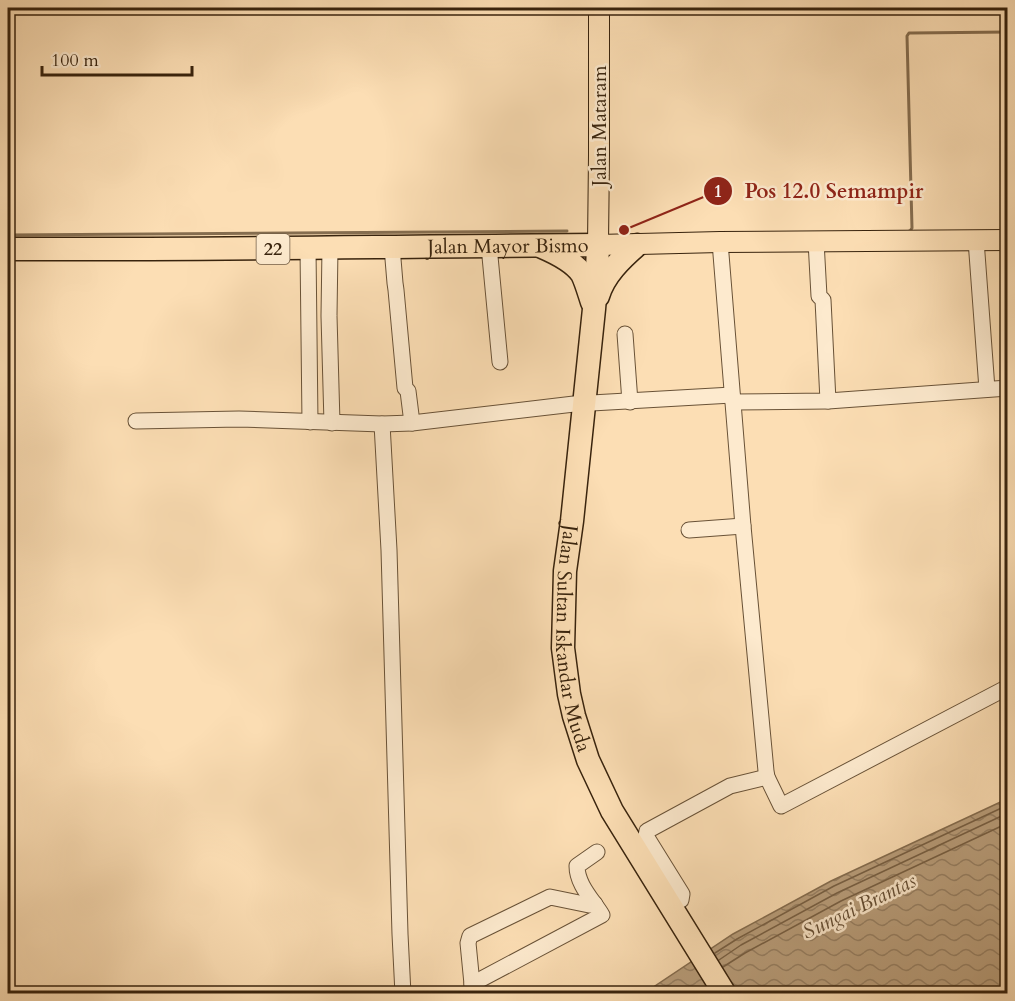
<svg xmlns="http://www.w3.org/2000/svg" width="1015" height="1001" viewBox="0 0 1015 1001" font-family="Cardo,serif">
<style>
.water{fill:url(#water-waves);stroke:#856d4f;stroke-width:1.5}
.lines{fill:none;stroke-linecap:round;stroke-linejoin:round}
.shore{stroke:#786044;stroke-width:1.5}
.stream{stroke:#856d4f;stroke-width:3}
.minor-casing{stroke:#695237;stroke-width:17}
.major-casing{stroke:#38230d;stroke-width:22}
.highway-casing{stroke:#38230d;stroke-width:25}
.minor{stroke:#fdeace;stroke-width:15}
.major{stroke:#fcdeb4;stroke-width:20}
.highway{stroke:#fcdeb4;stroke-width:22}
.labels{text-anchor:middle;stroke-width:5;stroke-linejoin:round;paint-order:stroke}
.shield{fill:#fdeace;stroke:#735f47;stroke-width:1.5}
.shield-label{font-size:18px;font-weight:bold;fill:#38230d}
.street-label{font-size:20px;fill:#38230d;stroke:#fdeace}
.water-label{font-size:21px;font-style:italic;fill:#654e34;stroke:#fdeace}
.leader{fill:none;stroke:#8f2418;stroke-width:2}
.callout-dot{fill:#8f2418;stroke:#fdeace;stroke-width:2}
.mark-label{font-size:18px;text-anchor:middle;font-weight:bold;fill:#fff}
.callout-label{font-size:21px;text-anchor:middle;font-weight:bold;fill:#8f2418;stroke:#fdeace;stroke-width:5;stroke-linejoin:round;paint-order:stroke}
</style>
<defs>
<pattern id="water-waves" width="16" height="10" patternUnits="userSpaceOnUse" patternTransform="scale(1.5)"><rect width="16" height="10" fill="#b99e7b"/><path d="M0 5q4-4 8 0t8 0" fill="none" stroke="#978063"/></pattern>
</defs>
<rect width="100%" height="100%" fill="#fcdeb4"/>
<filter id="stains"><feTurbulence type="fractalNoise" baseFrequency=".00333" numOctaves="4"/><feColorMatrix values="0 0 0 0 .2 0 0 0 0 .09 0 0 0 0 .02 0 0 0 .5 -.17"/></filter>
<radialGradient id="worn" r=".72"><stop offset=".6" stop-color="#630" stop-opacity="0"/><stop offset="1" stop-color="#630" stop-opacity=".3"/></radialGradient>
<path class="water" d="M1007,799V993L643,994L733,934L831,881Z"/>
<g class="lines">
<g class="shore">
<path d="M715,953L737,939L834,886L1008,805"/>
<path d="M719,960L741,945L837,893L1008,813"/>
<path d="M723,967L745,953L841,901L1008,823"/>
</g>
<g class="stream">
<path d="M906,232L910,231L912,228L907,36L909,33H912L1008,32"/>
<path d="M8,235L567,231"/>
</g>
<defs>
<g id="minor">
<path d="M976,240L987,389"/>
<path d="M816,241L819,296L823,300L828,401"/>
<path d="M720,242L743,526L766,771L767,777L781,806L1008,687"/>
<path d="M489,246L500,362"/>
<path d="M392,247L395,283L396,290L405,388L408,391L412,423"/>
<path d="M330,248L329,316L332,423"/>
<path d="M308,249L310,422"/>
<path d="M625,334L630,402"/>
<path d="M733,402L828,401L1008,388"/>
<path d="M136,421L239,419L382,424L412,423L574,404L732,395"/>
<path d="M382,424L389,550L400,934L403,994"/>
<path d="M689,530L743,526"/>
<path d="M681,900L682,894L646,836L647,831L730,786L767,777"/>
<path d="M472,984L468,943L470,936L550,897L589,905L595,904"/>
<path d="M472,994V984L602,915C593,900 577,885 577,866L597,852"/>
</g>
<path id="major" d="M599,8V155L598,245L720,242L1008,240"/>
<g id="highway">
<path d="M542,247C556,253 573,261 582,274C586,282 589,293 592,302"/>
<path id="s1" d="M8,249C204,250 401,246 598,245L597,272L594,309L572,521L565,571L563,648L569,694L574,716L588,760L612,811L725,994"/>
<path d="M598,296C604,275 621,259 637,245"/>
</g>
</defs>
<use href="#minor" class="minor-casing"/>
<use href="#major" class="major-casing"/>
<use href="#highway" class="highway-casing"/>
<use href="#minor" class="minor"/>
<use href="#major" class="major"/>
<use href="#highway" class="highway"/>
</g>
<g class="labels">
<rect class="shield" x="256.5" y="234" width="33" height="30" rx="4.5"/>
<g class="shield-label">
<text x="273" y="255">22</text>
</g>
<g class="street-label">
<text transform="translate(599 126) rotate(-90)" y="7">Jalan Mataram</text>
<text dy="7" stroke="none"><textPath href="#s1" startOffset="500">Jalan Mayor Bismo</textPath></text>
<text dy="7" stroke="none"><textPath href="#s1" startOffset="986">Jalan Sultan Iskandar Muda</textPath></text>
</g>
<g class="water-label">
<text transform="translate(859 906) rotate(-26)" y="7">Sungai Brantas</text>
</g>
</g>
<path class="leader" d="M624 230L718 191"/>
<g class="callout-dot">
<circle cx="624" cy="230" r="6"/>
<circle cx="718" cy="191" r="15"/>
</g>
<g class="mark-label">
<text x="718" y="197">1</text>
</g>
<g class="callout-label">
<text x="834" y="198">Pos 12.0 Semampir</text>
</g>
<rect width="1015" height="1001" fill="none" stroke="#fcdeb4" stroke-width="30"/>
<rect x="9" y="9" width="997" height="983" fill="none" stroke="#38230d" stroke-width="3"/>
<rect x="15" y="15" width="985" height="971" fill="none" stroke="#38230d" stroke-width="1.5"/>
<path d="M42 66v9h150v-9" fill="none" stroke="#38230d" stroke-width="3"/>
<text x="51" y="66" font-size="18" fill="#38230d" stroke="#fdeace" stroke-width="4.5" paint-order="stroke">100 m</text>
<rect width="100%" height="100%" filter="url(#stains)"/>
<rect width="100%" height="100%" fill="url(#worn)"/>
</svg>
